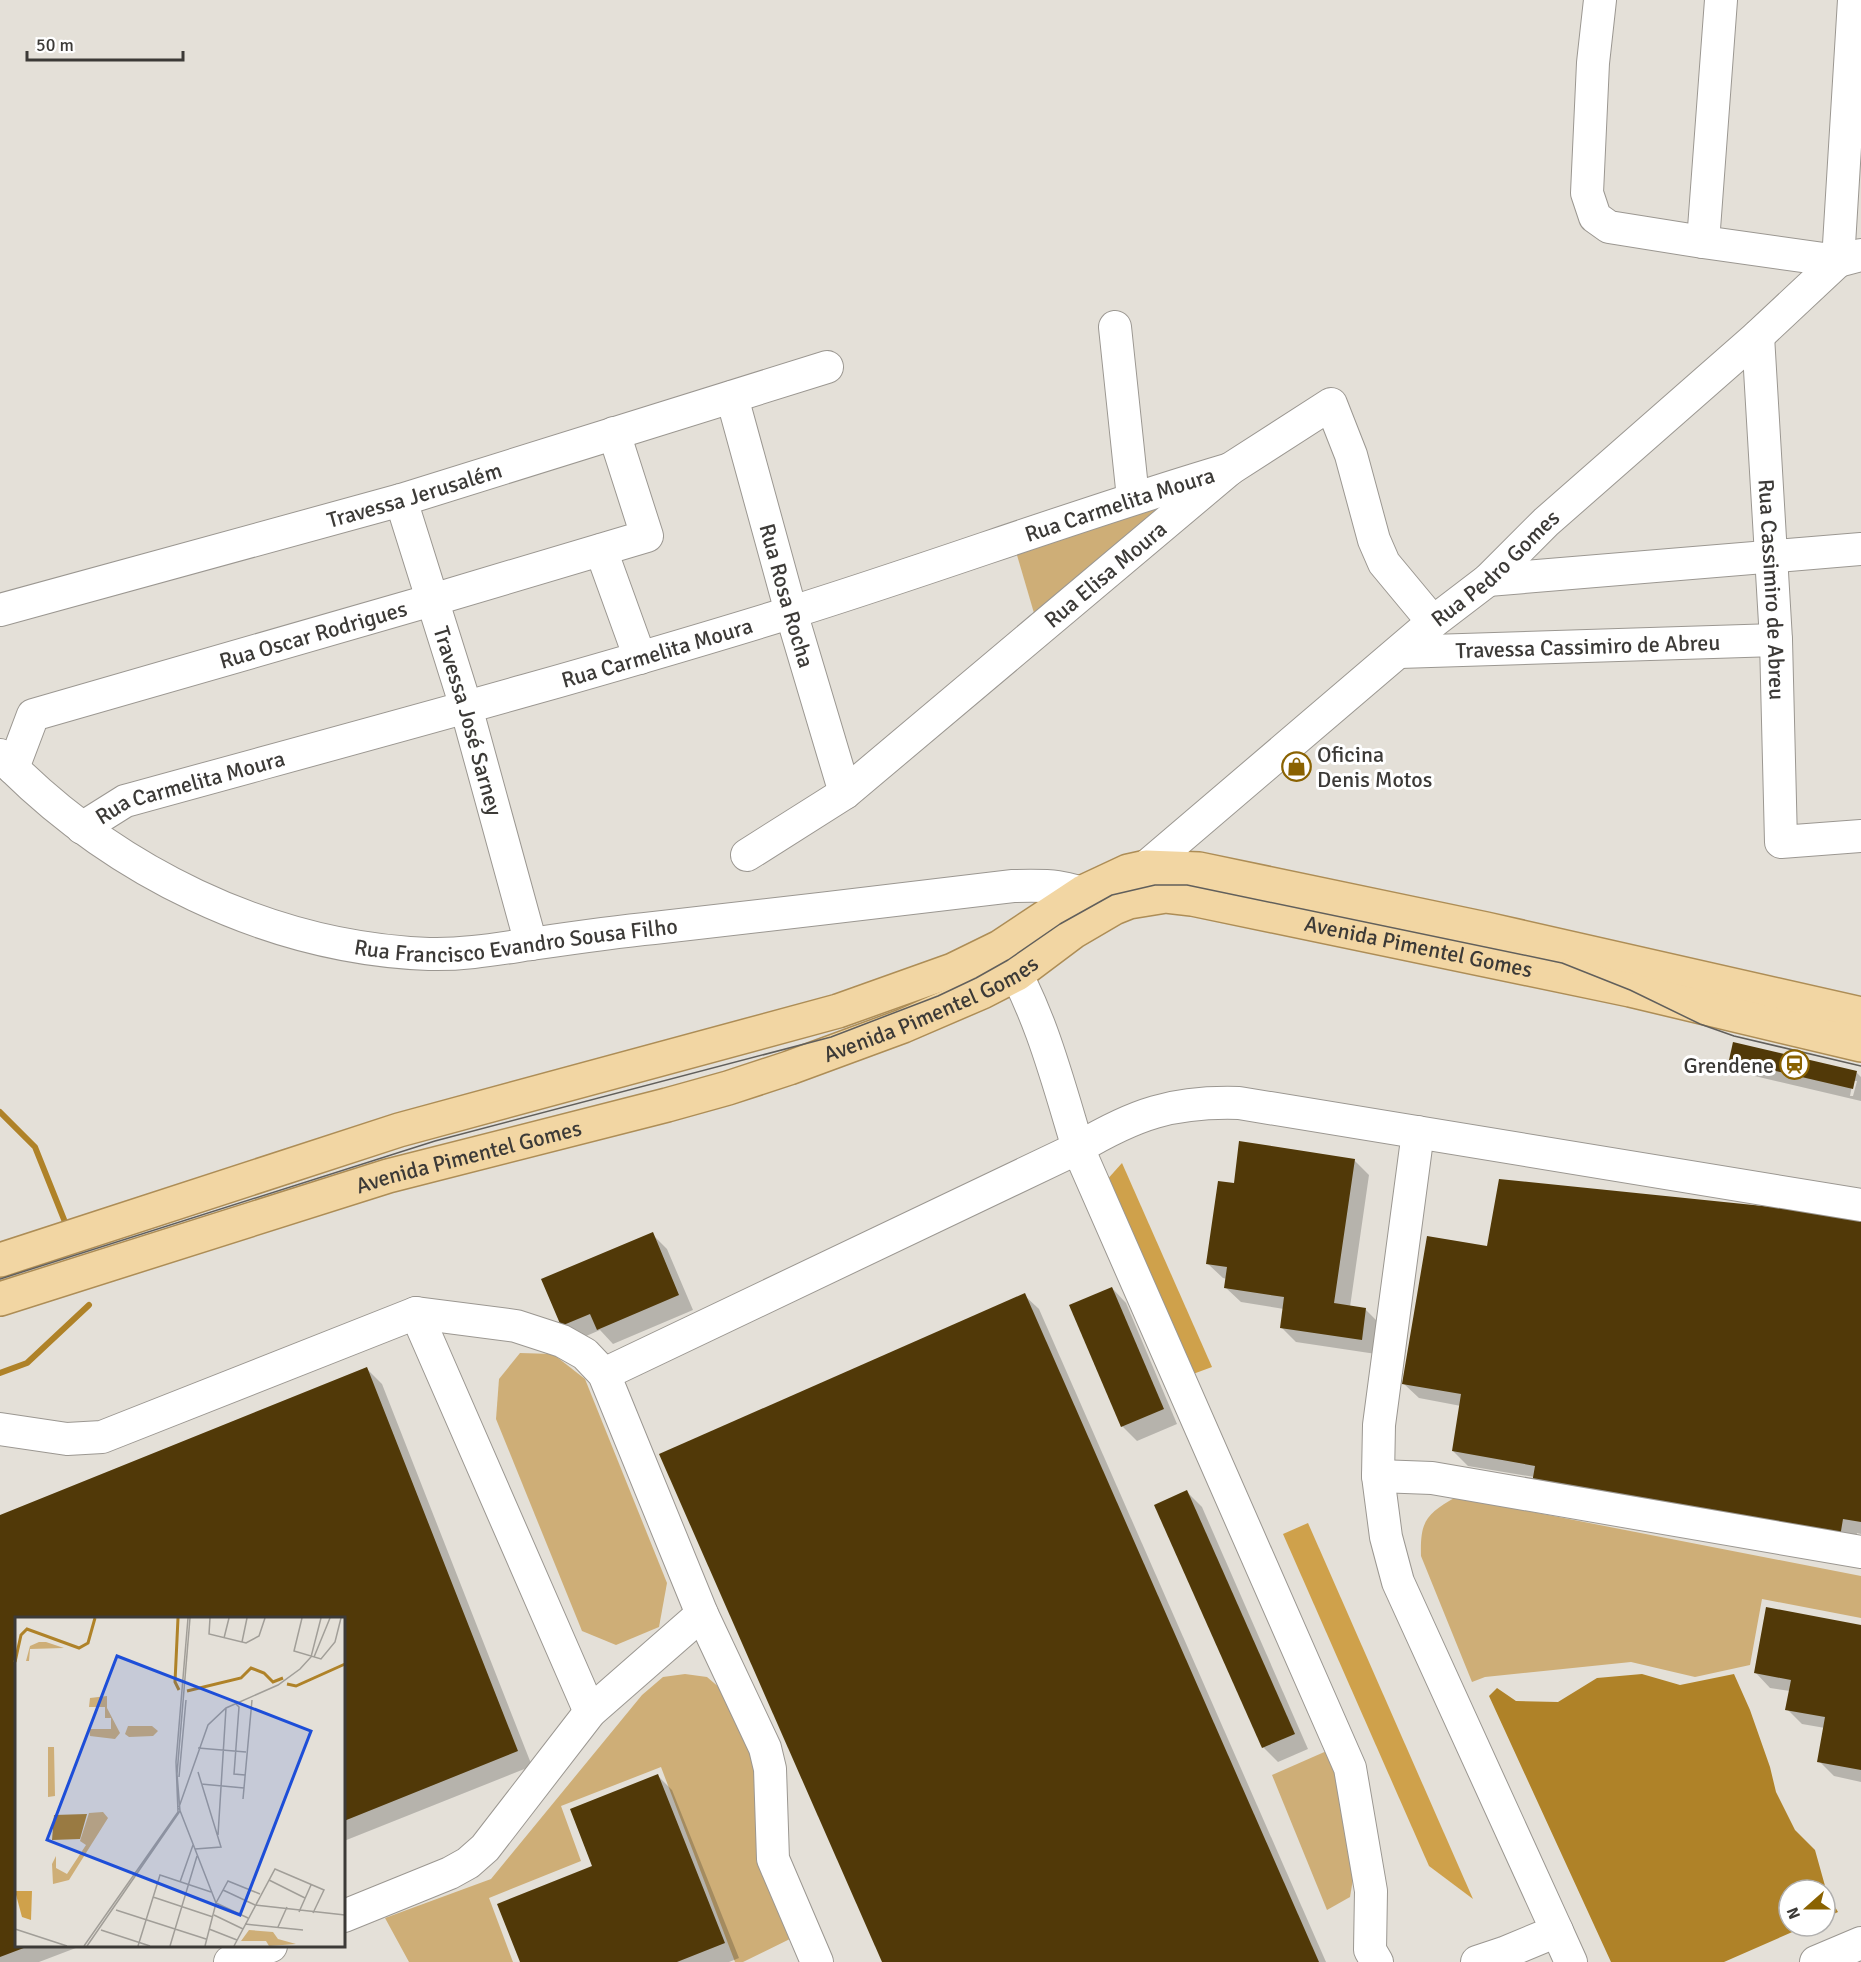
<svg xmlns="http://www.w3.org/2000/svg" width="1861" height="1962" viewBox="0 0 1861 1962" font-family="Signika,sans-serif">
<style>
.green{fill:#ceae77}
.forest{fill:#cfa14b}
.water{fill:#af8228}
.shadow{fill:#0003;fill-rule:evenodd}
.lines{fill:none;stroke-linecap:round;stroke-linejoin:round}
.stream{stroke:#af8228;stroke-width:6}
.building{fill:#513908}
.minor-casing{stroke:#9b9791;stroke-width:34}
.major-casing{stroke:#ad8d56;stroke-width:36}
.minor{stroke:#fff;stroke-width:32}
.major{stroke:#f2d6a3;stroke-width:33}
.tram{stroke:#615f5b;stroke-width:1.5}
.labels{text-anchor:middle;stroke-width:6;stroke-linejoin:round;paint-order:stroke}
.street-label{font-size:22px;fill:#3c3a37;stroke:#fff}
.poi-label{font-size:22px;fill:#3c3a37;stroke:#fff;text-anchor:start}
.inset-river{fill:none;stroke:#af8228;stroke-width:3}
.inset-road{fill:none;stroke:#a19e98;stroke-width:1.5}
.view{fill:#1d4ed8;fill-opacity:0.15;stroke:#1d4ed8;stroke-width:3}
.inset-edge{fill:none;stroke:#3c3a37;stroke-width:3}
</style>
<rect width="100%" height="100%" fill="#e4e0d8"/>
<g class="green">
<path d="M1157,509L1155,521L1034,613L1014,545Z"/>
<path d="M520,1353L553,1354L585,1379L667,1583L659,1627L616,1645L582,1631L496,1419L499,1379Z"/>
<path d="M1456,1497L1861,1576V1618L1762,1599L1750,1665L1695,1677L1631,1662L1485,1677L1472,1682L1421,1556C1420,1521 1426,1514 1456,1497Z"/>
<path d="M685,1674L707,1677L734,1700L768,1782L796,1936L743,1962H735L661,1767L561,1806L581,1861L489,1898L513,1962H409L385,1918L491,1879L642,1695L663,1677Z"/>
<path d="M1338,1746L1353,1788V1879L1350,1897L1327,1910L1272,1775Z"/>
</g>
<g class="forest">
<path d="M1122,1163L1212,1367L1193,1374L1105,1182Z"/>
<path d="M1308,1523L1473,1899L1429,1866L1283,1534Z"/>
</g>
<path class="water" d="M1642,1674L1680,1685L1734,1674L1750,1710L1770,1767L1776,1792L1795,1830L1815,1850L1827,1893L1838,1912L1825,1918V1890H1789V1926H1806L1724,1962H1611L1489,1696L1497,1688L1516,1701L1558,1702L1597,1678Z"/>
<g class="shadow">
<path d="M1731,1060L1856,1072L1861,1077V1101L1746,1074ZM1853,1081H1857L1853,1096H1850Z"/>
<path d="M1354,1160L1369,1175L1350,1307L1365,1309L1380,1324L1376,1354L1296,1342L1281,1327L1284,1309L1241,1302L1226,1288L1227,1279L1223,1278L1208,1264L1235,1185Z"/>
<path d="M1861,1218V1534L1857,1533L1854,1550L1534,1477L1468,1466L1453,1451L1461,1406L1419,1398L1404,1384L1489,1248Z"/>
<path d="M652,1234L667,1249L693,1310L613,1344L600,1330L577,1340L562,1325Z"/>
<path d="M1112,1288L1126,1303L1177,1424L1137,1441L1122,1426Z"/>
<path d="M1024,1295L1039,1309L1326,1962H884Z"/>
<path d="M367,1369L382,1384L532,1766L344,1841V1618H16V1946H81L39,1962H0V1517Z"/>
<path d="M1187,1492L1202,1507L1308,1749L1278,1762L1263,1747Z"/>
<path d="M1861,1627V1782L1834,1776L1819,1761L1825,1728L1802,1724L1787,1709L1790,1691L1770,1688L1756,1673Z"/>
<path d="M658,1776L672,1790L739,1958L729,1962H522L594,1867Z"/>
</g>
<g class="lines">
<g class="stream">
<path d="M0,1112L35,1147L67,1227"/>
<path d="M0,1373L27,1363L89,1305"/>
</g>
</g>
<g class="building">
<path d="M1733,1042L1857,1071L1853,1089L1729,1060Z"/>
<path d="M1239,1141L1355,1159L1334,1303L1366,1308L1362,1340L1280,1328L1284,1297L1224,1288L1227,1267L1206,1264L1218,1181L1234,1183Z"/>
<path d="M1499,1179L1861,1216V1522L1843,1519L1840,1537L1532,1483L1535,1466L1452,1451L1461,1394L1402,1384L1427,1236L1487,1246Z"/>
<path d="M653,1232L679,1295L597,1330L590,1314L561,1326L541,1279Z"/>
<path d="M1112,1287L1164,1409L1121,1427L1069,1305Z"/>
<path d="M1025,1293L1319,1962H882L659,1454Z"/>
<path d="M367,1367L518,1751L344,1821V1618H16V1946H29L0,1957V1515Z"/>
<path d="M1187,1490L1295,1734L1262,1748L1154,1505Z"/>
<path d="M1766,1607L1861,1625V1770L1817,1762L1825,1717L1785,1710L1791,1680L1754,1673Z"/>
<path d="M658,1774L725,1943L677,1962H520L497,1904L592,1866L570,1809Z"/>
</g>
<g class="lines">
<defs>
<g id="minor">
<path d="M1600,0L1593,63L1587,193L1595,217L1609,227L1703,242L1838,261L1861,255"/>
<path d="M1703,242L1721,0"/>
<path d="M1838,261L1854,0"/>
<path d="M1115,327L1133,498"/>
<path id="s1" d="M1758,336L1776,640L1781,842L1861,836"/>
<path id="s2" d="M732,397L791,612L845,793"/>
<path id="s3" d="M401,500L466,707L531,944"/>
<path d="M601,550L640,658"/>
<path d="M1488,580L1861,549"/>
<path id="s4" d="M0,610L401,500L827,367"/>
<path id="s5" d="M1399,652L1776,640"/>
<path id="s6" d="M0,755C111,870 268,948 429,954C464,955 497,949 531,944C572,938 613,932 654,928C774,914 893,901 1013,886C1051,885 1065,885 1101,900"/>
<path id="s7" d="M13,768L33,715L432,600L647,536L614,433"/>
<path id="s8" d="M82,828L125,801C346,740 569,681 789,613C937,567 1081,513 1230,469"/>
<path id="s9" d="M747,855L845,793L1230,469L1331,404L1351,455L1374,540L1384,563L1433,622"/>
<path id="s10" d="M1136,881L1146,867L1433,622L1488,580L1546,522L1758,336L1838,261"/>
<path d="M1004,952C1040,1011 1058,1082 1078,1148C1135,1114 1173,1101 1239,1103L1861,1205"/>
<path d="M1418,1132L1379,1425L1378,1476L1386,1537L1398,1582L1557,1931L1504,1953L1477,1962"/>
<path d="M416,1313L590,1712"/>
<path d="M604,1374L1078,1148L1350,1768L1371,1891L1370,1950L1377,1962"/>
<path d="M0,1429L67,1439L102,1437L416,1313L516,1326L562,1341L585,1354L604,1374L702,1614L765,1748L770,1769L773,1859L817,1962"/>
<path d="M1378,1476L1432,1478L1861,1552"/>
<path d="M344,1916L450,1873L468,1863L485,1848L590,1712L702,1614"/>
<path d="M1557,1931L1571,1962"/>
<path d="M230,1962L271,1946"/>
<path d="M1816,1962L1861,1943"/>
</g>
<g id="major">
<path d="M0,1260L399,1130L838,1011L953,970L1000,947L1083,892L1128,871L1146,867L1199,869L1486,929L1861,1014"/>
<path id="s11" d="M0,1299L388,1176L667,1105L728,1088L789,1068L903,1026L982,992L1017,974L1073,932L1114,908L1129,902L1166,896L1192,899L1630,990L1861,1045"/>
</g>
</defs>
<use href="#minor" class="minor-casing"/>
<use href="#major" class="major-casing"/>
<use href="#minor" class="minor"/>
<use href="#major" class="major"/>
<path class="tram" d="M0,1279L435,1141L831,1037L938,996L976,978L1008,960L1060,924L1112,895L1155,885H1187L1562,963L1630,990L1700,1024L1734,1036L1861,1066"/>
</g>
<defs>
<symbol id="shop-ring" viewBox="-11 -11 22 22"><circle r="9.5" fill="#fff" stroke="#8a6201" stroke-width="1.5"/><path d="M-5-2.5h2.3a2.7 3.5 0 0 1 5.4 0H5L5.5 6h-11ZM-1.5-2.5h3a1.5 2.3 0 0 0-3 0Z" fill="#8a6201"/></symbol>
<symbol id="station-ring" viewBox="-11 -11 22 22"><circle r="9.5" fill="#fff" stroke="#8a6201" stroke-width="1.5"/><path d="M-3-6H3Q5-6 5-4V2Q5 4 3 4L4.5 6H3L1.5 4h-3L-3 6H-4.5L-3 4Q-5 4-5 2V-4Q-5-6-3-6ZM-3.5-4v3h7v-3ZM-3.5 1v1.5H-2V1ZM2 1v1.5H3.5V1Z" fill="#8a6201"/></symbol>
</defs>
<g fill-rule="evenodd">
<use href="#shop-ring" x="1280" y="750" width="33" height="33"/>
<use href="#station-ring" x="1778" y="1048" width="33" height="33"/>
</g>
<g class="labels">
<g class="street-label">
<text dy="8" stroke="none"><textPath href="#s4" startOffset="430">Travessa Jerusalém</textPath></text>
<text dy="8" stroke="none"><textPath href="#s8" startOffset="1089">Rua Carmelita Moura</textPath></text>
<text dy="8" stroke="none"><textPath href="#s10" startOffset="477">Rua Pedro Gomes</textPath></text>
<text dy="8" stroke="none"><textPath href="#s9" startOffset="456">Rua Elisa Moura</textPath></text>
<text dy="8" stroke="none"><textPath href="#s1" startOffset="254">Rua Cassimiro de Abreu</textPath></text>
<text dy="8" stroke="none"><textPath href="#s2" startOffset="206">Rua Rosa Rocha</textPath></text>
<text dy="8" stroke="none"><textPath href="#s7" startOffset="348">Rua Oscar Rodrigues</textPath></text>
<text dy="8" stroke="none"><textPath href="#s5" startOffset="189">Travessa Cassimiro de Abreu</textPath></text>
<text dy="8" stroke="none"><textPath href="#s8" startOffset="603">Rua Carmelita Moura</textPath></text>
<text dy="8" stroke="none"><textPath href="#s3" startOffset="231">Travessa José Sarney</textPath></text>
<text dy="8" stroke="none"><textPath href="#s8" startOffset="117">Rua Carmelita Moura</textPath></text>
<text dy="8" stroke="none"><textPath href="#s6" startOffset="572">Rua Francisco Evandro Sousa Filho</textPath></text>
<text dy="8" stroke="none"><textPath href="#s11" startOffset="1498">Avenida Pimentel Gomes</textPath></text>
<text dy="8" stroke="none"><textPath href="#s11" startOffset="976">Avenida Pimentel Gomes</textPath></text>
<text dy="8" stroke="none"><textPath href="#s11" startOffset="490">Avenida Pimentel Gomes</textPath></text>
</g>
<g class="poi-label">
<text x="1317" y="762">Oficina<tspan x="1317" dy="25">Denis Motos</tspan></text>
<text x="1774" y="1073" text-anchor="end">Grendene</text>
</g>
</g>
<g transform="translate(15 1617)">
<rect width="330" height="330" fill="#e4e0d8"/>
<path d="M24,25H31L49,31L15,32L14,44H11L15,29ZM92,79V91L105,116L100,122L75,119L74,112H96V101H90V90H74L75,81ZM113,109H137L143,114L138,119L114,120L110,117ZM33,130H39L40,179L33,180ZM74,196L88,195L93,201L54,263L38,267L37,247L41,239V251L52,257L71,228L65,224ZM234,313L258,315L263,322L281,327L254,329L251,324H226Z" fill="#ceae77"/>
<path d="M0,274H17L16,303L7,300Z" fill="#cfa14b"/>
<path d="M39,198L72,197L65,222L37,223Z" fill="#af8228"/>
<path class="inset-river" d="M163,1L160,65L164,73M0,45L6,18L12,12L64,31L73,26L80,1M272,67L281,69L330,47M172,74L226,61L236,51L249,56L258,65L268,61"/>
<path class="inset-road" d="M195,1L194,17L231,26L244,19L250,1M287,1L279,34L306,42L320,25L326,1M209,21L214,1M227,25L232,1M299,40L315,1M220,86L224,90L219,157L230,158M183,131L231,135M164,160L171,83M186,167L229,171M228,182L237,83M164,190L193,108L211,91L263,68L285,52L296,40L306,1M164,191L201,286M203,218L211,91M180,232L206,230L183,155M254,263L290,281M165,265L178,228M208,273L240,288L330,298M138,280L198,300M201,286L233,301M101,293L191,322M284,295L296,268M199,298L228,312M230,307L288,313M263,310L272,290M0,312L52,329M194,312L222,323M86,313L135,329M69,329L163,195L161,145L173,1M72,329L165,194L162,157L175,1M123,329L145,258L196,275M155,329L182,239M190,329L201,286L213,264L245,277M219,329L260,252L309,273L298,296"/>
<path class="view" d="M102,39L296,114L225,298L32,223Z"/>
<rect width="330" height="330" class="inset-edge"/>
</g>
<g transform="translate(1807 1908) rotate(249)"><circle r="28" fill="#ffffff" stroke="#b1b0af" stroke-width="1.5"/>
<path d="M0-4.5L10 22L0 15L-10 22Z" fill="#8a6201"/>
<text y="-9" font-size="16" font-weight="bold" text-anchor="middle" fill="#3c3a37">N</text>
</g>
<path d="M27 51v9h156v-9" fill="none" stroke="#3c3a37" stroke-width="3"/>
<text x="36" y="51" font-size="18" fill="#3c3a37" stroke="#ffffff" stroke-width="4.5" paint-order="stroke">50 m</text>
</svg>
